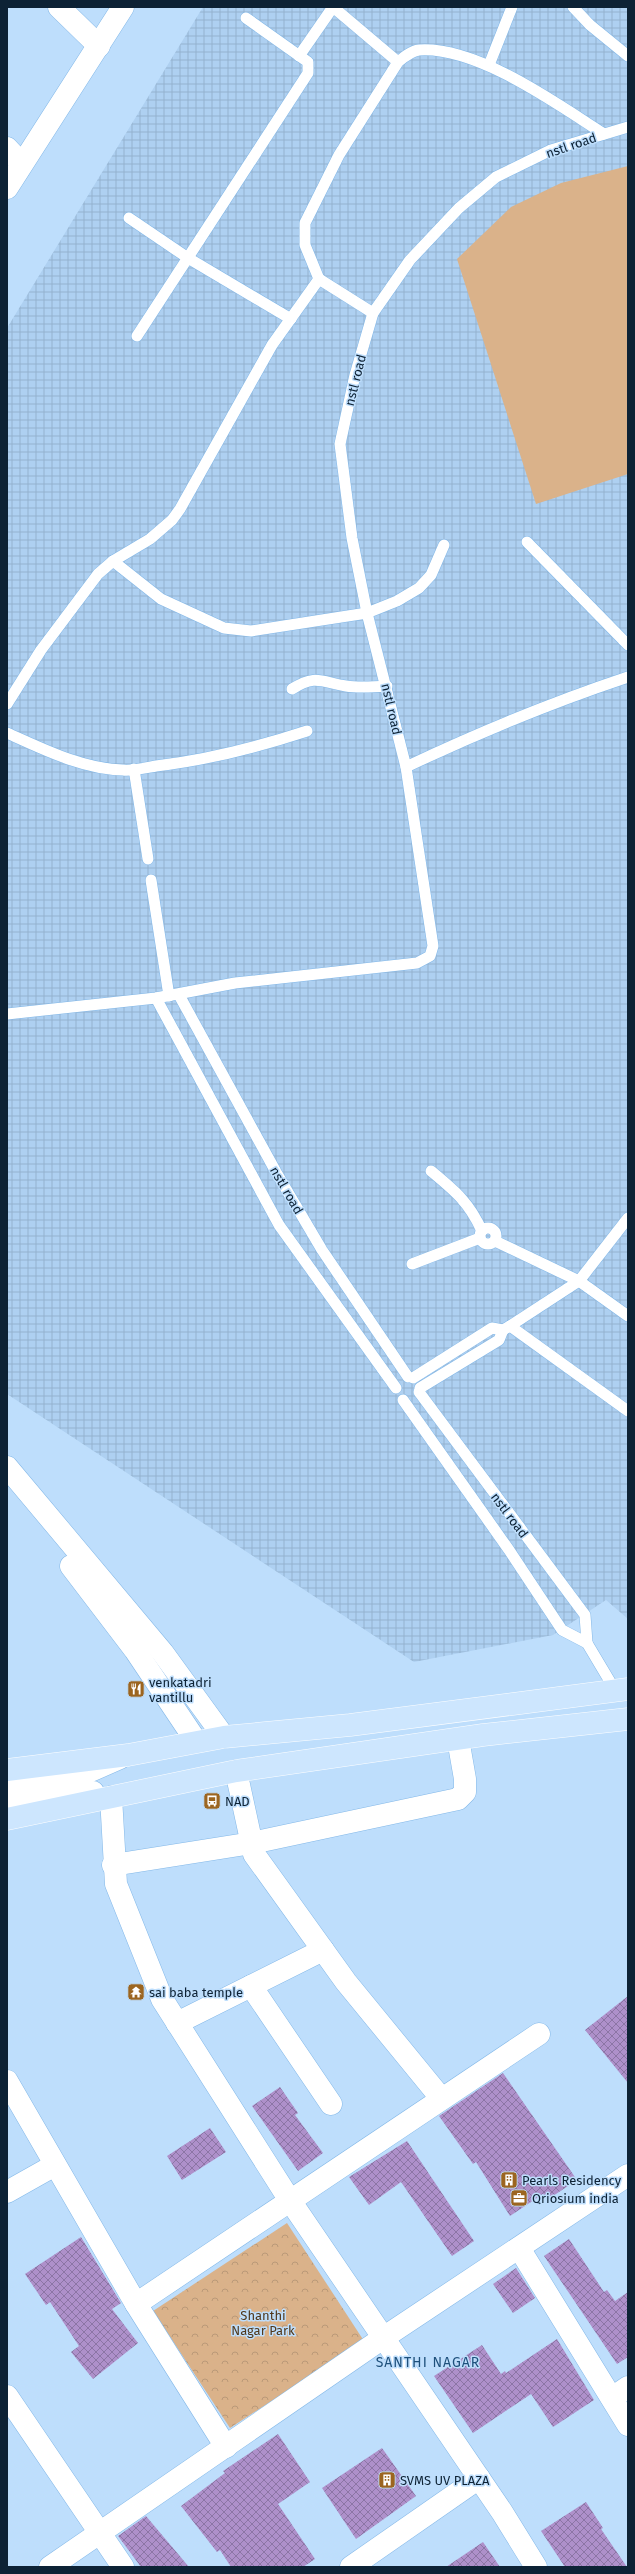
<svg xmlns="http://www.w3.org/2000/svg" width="635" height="2574" viewBox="0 0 635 2574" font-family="'Fira Sans',sans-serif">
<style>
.industrial{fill:url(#industrial-grid)}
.park{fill:url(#park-crowns)}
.garden{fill:#dab28a}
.building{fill:url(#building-cross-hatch)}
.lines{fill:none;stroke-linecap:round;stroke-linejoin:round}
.lane-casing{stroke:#83b8e8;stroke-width:12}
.street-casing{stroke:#83b8e8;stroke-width:23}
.secondary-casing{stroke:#83b8e8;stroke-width:23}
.primary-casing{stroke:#fff;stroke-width:23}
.lane{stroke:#fff;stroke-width:11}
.street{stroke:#fff;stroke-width:22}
.secondary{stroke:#fff;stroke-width:22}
.primary{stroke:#cde6fe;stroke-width:22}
.labels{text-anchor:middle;stroke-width:3;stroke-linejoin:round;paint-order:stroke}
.street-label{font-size:13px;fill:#0d2235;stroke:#bedefc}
.poi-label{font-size:13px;fill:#0d2235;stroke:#bedefc;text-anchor:start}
.park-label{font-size:13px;fill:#51381b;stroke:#bedefc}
.neighbourhood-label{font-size:14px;letter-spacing:1px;fill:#1e507b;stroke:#bedefc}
</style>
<defs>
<pattern id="industrial-grid" width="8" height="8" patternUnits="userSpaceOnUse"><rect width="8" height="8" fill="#aed0f1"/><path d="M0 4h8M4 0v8" fill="none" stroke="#94b2cf"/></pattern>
<pattern id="park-crowns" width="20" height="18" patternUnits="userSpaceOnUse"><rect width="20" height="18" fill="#dab28a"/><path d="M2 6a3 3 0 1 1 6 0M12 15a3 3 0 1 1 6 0" fill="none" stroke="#ba9978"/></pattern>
<pattern id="building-cross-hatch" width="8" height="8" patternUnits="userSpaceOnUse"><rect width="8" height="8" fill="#ae90ca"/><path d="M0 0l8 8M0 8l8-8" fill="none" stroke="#8c75a5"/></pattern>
</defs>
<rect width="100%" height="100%" fill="#bedefc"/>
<path class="industrial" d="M203,7H628V1619L606,1600L553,1635L414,1662L7,1394V328Z"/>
<path class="park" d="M287,2223L364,2341L230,2428L153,2311Z"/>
<path class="garden" d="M628,166V474L536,504L457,259L511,207L561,183Z"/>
<g class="building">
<path d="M628,1996V2083L585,2030Z"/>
<path d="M503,2073L577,2180L547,2200L543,2194L510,2216L476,2162L473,2164L439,2116Z"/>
<path d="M280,2087L298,2113L295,2115L323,2153L298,2171L252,2106Z"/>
<path d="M210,2128L226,2152L182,2180L167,2156Z"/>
<path d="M407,2141L474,2241L452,2256L401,2182L369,2205L349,2177Z"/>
<path d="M81,2237L121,2303L112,2309L138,2343L93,2379L71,2352L79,2346L50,2302L46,2305L25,2274Z"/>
<path d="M569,2239L604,2292L607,2290L615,2301L628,2292V2357L617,2364L544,2256Z"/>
<path d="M516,2268L535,2298L513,2313L493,2284Z"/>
<path d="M557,2339L594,2400L553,2427L531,2394L473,2433L434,2376L482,2345L501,2374L505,2371L506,2373Z"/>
<path d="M278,2434L310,2482L278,2504L315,2559L303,2567H231L220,2550L217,2552L181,2506L225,2473L223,2471Z"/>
<path d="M382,2448L416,2496L356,2539L322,2488Z"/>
<path d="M586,2502L603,2528L601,2529L627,2567H565L541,2531Z"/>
<path d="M146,2516L189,2567H141L118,2536Z"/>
<path d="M483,2542L500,2567H446Z"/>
</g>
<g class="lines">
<defs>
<g id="lane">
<path d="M333,7L398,62"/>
<path d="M573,7L590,25L628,56"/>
<path d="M299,56L333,7"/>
<path d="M489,65L512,7"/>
<path d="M628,127L551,150L496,177L459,208L410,260L373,313L355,375L340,444L352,538L367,613L406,767C480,732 550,703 628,677"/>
<path d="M129,218L188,258L291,319"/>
<path d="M319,279L305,245V223L339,155L398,62C404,57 411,51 419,50C477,46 557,104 604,134"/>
<path d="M137,336L308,73V62L246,18"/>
<path d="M527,542L628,645"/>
<path d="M113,561L161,599L224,628L251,631L367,613L397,601L419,588L431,575L444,545"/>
<path d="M292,689C316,674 321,682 346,686C359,688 373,687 387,686"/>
<path d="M7,704L41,650L98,574L113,561L150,539L172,520L180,509L272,345L319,279L373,313"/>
<path d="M7,733C43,749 82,769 123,770C133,771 145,768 156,766C207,760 258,747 307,731"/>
<path d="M134,769L148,859"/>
<path d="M151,880L169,996"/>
<path d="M179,995L276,1172L322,1250L408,1377"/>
<path d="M156,998L279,1225L396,1388"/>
<path d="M7,1014L156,998L235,983L417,963L430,956L433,946L406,767"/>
<path d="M431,1171C455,1191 469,1202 482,1231"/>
<circle cx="488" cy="1236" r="8"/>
<path d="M495,1241L579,1281L628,1316"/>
<path d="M412,1264L480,1238"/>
<path d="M510,1326L628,1411"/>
<path d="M413,1378L492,1328L503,1330L510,1326L579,1281L628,1218"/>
<path d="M420,1388L499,1340L503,1330"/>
<path d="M419,1392L585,1615L587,1643"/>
<path d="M403,1400L509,1550L562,1630L587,1643L615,1690"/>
</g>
<g id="street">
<path d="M59,7L99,46"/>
<path d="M7,148L21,163"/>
<path d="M7,188L123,7"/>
<path d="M236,1771L254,1854L346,1982L441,2098"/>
<path d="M111,1797L116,1884L162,1999L289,2199L502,2512L536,2567"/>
<path d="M113,1865L252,1843L458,1799L465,1792V1779L458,1739"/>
<path d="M251,1986L331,2104"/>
<path d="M177,2023L323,1950"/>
<path d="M7,2081L136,2304L226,2447"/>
<path d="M7,2192L55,2165"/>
<path d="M519,2248L628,2425"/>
<path d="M136,2304L539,2034"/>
<path d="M7,2396L123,2567"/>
<path d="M612,2398L628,2387"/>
<path d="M50,2567L383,2338L628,2175"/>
<path d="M351,2567L479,2478"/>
</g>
<g id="secondary">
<path d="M7,1467L163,1653L224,1737"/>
<path d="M71,1566L135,1650L196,1741"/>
<path d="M7,1785L88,1772L120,1758"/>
<path d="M7,1804L93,1792"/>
</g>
<g id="primary">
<path d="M7,1770L128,1755L224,1737L350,1725L628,1689"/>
<path d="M7,1819L236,1771L483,1735L628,1719"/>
</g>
</defs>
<use href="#lane" class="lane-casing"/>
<use href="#street" class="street-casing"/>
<use href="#secondary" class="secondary-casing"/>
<use href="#primary" class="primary-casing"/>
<use href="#lane" class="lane"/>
<use href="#street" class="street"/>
<use href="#secondary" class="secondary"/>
<use href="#primary" class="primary"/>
</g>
<defs>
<symbol id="restaurant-square" viewBox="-11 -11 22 22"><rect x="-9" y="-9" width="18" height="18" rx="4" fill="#9c6520" stroke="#bedefc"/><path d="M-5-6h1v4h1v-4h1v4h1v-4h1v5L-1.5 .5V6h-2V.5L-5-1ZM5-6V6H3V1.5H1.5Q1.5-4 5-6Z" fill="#fff"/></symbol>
<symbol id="bus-square" viewBox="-11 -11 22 22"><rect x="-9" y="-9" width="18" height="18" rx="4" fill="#9c6520" stroke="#bedefc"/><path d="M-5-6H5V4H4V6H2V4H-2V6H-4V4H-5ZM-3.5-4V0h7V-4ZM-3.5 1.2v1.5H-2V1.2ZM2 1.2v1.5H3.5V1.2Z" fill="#fff"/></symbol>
<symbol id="temple-square" viewBox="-11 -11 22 22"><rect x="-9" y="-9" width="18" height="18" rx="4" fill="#9c6520" stroke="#bedefc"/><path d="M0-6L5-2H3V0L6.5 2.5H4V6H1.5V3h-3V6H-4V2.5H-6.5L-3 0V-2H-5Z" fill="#fff"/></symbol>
<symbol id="building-square" viewBox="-11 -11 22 22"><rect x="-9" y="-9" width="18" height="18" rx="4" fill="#9c6520" stroke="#bedefc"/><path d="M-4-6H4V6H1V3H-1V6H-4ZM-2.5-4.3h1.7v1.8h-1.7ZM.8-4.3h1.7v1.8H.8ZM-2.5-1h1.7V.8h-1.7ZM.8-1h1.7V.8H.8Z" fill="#fff"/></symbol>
<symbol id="office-square" viewBox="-11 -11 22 22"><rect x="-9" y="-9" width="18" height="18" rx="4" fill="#9c6520" stroke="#bedefc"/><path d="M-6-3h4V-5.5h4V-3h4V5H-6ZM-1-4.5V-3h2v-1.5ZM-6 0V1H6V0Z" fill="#fff"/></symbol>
</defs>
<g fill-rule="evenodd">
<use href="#restaurant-square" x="126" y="1679" width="20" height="20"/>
<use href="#bus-square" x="202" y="1791" width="20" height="20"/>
<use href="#temple-square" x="126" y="1982" width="20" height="20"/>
<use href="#building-square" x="499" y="2170" width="20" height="20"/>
<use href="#office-square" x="509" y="2188" width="20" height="20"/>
<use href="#building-square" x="377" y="2470" width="20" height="20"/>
</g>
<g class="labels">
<g class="street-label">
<text transform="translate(571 145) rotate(-19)" y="5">nstl road</text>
<text transform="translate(355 380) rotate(-76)" y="5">nstl road</text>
<text transform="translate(392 709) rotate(77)" y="5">nstl road</text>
<text transform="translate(287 1190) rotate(60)" y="5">nstl road</text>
<text transform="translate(510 1515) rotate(53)" y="5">nstl road</text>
</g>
<g class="poi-label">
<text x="149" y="1687">venkatadri<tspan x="149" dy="15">vantillu</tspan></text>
<text x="225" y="1806">NAD</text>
<text x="149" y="1997">sai baba temple</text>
<text x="522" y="2185">Pearls Residency</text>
<text x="532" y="2203">Qriosium india</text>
<text x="400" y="2485">SVMS UV PLAZA</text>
</g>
<g class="park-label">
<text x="263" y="2320">Shanthi<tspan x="263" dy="15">Nagar Park</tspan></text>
</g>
<g class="neighbourhood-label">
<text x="428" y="2367">SANTHI NAGAR</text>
</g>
</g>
<rect width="635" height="2574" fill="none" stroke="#0d2235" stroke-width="16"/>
</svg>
